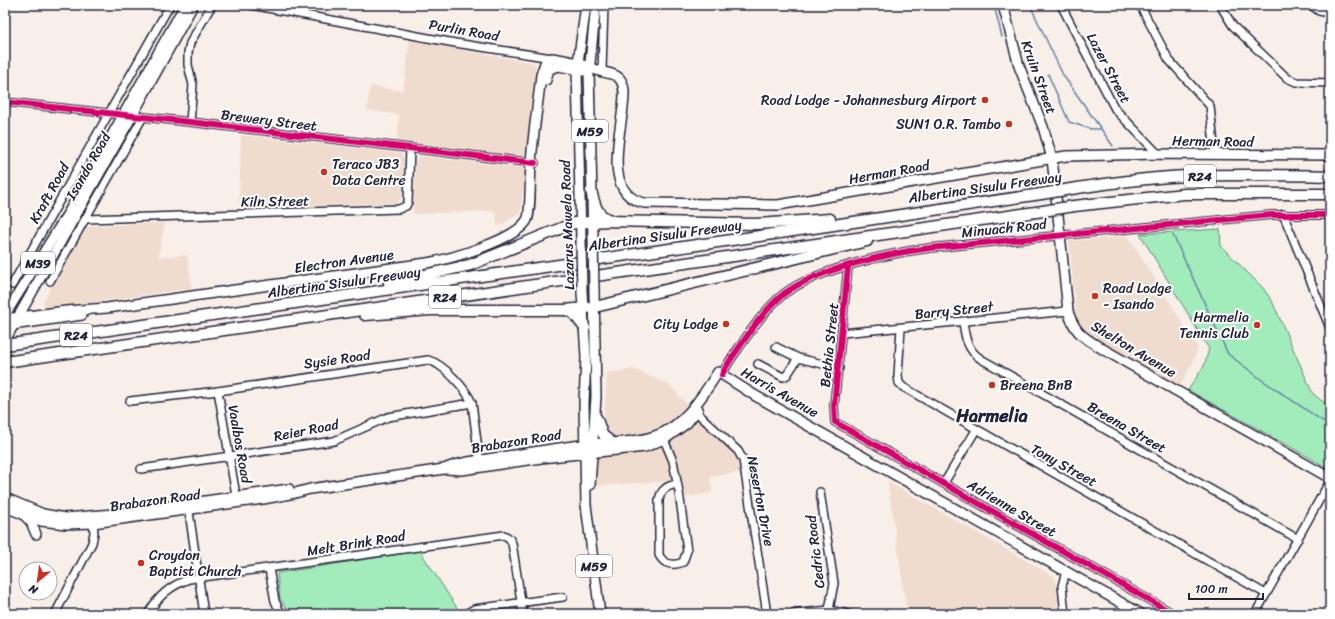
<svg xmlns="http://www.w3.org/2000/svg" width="1335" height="619" viewBox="0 0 1335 619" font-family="Sriracha,sans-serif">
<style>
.built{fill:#f0dcce}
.green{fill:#a2ecbb;stroke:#62877b}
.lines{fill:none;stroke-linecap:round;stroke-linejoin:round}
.stream{stroke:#6383a5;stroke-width:1.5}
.minor-casing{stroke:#22223b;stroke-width:10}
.major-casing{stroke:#22223b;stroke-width:12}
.highway-casing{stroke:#22223b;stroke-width:13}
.minor{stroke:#fff;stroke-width:7}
.major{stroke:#fff;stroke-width:9}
.highway{stroke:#fff;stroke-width:10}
.major-bridge-casing{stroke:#22223b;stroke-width:12;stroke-linecap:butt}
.highway-bridge-casing{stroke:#22223b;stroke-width:13;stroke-linecap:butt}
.major-bridge{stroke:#fff;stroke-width:9}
.highway-bridge{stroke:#fff;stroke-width:10}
.cycleway-casing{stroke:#fff;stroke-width:8}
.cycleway{stroke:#d6006c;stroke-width:6}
.poi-dot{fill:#c8321e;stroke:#fff;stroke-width:1.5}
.labels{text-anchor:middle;stroke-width:4;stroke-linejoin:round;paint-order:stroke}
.shield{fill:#fff;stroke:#646476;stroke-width:1}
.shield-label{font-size:13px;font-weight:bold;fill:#22223b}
.street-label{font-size:14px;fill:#22223b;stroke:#fff}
.poi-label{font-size:14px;fill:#22223b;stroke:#fff;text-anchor:end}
.district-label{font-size:18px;font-weight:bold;fill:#22223b;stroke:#fff}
</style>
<rect width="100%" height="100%" fill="#f8efe9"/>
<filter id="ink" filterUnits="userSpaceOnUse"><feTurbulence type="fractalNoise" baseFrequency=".025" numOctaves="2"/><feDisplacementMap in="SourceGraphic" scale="8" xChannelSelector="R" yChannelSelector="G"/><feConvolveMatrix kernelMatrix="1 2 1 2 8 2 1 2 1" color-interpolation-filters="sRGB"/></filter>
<g filter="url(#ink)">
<g class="built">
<path d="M410,40L533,63L537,68L528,151L523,156L397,141L399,115L367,110L370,86L403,91Z"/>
<path d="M241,135L400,153L404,158L402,198L397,203L239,208Z"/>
<path d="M421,156L522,168L526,173L520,213L497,227L496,213L494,211L413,214L416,159Z"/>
<path d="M165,223L158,257L187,255L192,288L46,309L43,302L84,229L93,226Z"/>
<path d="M1128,236L1198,348L1193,362L1180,386L1097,339L1077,323L1069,241Z"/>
<path d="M633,369L668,384L738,458L741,472L710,477L712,493L685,497L682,480L596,486L597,452L612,450L604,416L607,373Z"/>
<path d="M888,482L1055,577L1060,614H907Z"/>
</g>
<g class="green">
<path d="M1220,229L1221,246L1263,288L1272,301L1313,394L1330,407V469L1188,390L1204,366L1209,349L1140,234Z"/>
<path d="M420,551L459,611L457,614H291L280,599L277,573Z"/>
</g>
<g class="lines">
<g class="stream">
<path d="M994,5L1002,37"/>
<path d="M1030,5L1063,75L1113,146"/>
<path d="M1048,74L1069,122L1091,129H1100"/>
<path d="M1173,235L1228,354L1262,380L1330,426"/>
</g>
<defs>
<g id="minor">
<path d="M251,5L455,43L552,58"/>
<path d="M1061,5L1115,109L1158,154"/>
<path d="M1140,5L1169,60L1210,106L1215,154"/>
<path d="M1220,5L1233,26L1287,78L1296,82L1330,83"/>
<path d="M1311,5L1319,11L1330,13"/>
<path d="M602,71L604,5"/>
<path d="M5,102L190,122L535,163"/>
<path d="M190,122L193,85L188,65V53L190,43L212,5"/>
<path d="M1283,214L1330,328"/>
<path d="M86,219L399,209L406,206L408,202L410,149"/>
<path d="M848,267L834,406L835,422L1174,614"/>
<path d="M50,281L143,117"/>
<path d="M12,285L170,5"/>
<path d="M963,322C965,337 967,350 981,359L1298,539"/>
<path d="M901,328L898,375L899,383L903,387L1266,594"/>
<path d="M842,333L1068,311"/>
<path d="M776,347L798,358L839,368"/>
<path d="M758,364L783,377L787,375L798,358"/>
<path d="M722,375C727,363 736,352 743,342C755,324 768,306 785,293C818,269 890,253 930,248L1271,215H1330"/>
<path d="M218,391L237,501"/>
<path d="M130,401L218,391L428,360C444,364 466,389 472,403L480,465"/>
<path d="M693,409L738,451L743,460L767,614"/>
<path d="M662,435L673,461L679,492L687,551L683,562C674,566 664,565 659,555V500C661,489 667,486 677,484"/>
<path d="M141,469L334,441L388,417L472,403"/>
<path d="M944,483L976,430"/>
<path d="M820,492L834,583L829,610"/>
<path d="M188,505L204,614"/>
<path d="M269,569L275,601L281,614"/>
<path d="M55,614L92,543L94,533L93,520"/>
<path d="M148,614C158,596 170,586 189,579L504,535L509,538L512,543L523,614"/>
<path d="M465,614L474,609L563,597"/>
<path d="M792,614L829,610L848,614"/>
<path d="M1065,614L1062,586L1066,571"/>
<path d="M1255,614L1330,481"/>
</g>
<g id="major">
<path d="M1003,5L1019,66L1043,127L1052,158L1068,311C1074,332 1083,337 1101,348L1330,478"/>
<path d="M546,80L549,69L559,66L583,71"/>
<path d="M593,238L589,72L596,5"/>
<path d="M581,239L577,70L586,5"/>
<path d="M582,292L586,357L584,403L586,505L600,614"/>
<path d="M5,315L70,210L185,5"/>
<path d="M5,319L66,311L107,308L427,263C450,259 516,240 527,220C531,214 530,173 531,163C533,134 538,104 541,75L545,63L552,58C569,60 583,64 599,71C605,73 614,73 619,78C626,85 624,98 623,107C620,137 603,194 644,203L778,205L1066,156L1158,154L1330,155"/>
<path d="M5,326L82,315"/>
<path d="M5,340L132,116L193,5"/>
<path d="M597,418L603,435L613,443"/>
<path d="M446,469L462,470L541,458L645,447L668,437L687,423L698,409"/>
<path d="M590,485L596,397L594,291"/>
<path d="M5,498L43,514L65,518L114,514L289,489"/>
<path d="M5,507L41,521L66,524L93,523L263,499L295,493L310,489L444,469C462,461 482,460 501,457C528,453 555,448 582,445C606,442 631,444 655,436C683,427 703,396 718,372L754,395L1141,614"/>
<path d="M25,516L31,522L36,534"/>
</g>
<g id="highway">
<path d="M1071,189C1109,183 1148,178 1186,176C1234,174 1282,175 1330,176"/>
<path d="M591,191C595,204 596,216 611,220"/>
<path d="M1074,206L1184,194H1330"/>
<path d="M389,283L470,265L574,223L608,221L756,224L830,219"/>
<path d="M566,310L573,313L585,328"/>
<path d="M365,315L431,310H565L595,307L867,241"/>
<path d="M5,345L773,234L1041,194"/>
<path d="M5,362L1043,211"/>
</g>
</defs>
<use href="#minor" class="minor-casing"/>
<use href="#major" class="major-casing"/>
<use href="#highway" class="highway-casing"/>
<use href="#minor" class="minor"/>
<use href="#major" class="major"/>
<use href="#highway" class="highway"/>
<defs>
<g id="major-bridge">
<path d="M593,238L594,291"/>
<path d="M581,239L582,292"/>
</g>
<g id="highway-bridge">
<path d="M1041,194L1071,189"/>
<path d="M1043,211L1074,206"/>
</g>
</defs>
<use href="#major-bridge" class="major-bridge-casing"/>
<use href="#highway-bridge" class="highway-bridge-casing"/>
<use href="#major-bridge" class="major-bridge"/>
<use href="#highway-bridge" class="highway-bridge"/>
<defs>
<g id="cycleway">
<path d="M5,102L190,122L535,163"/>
<path d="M848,267L834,406L835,422L1174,614"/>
<path d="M722,375C727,363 736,352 743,342C755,324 768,306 785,293C818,269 890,253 930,248L1271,215H1330"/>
</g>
</defs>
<use href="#cycleway" class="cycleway-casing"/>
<use href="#cycleway" class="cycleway"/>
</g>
</g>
<g class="poi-dot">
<circle cx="985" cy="100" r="4"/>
<circle cx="1009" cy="124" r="4"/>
<circle cx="324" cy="172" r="4"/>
<circle cx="1095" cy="296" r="4"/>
<circle cx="726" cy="324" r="4"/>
<circle cx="1257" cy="325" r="4"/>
<circle cx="992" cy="385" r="4"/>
<circle cx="141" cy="563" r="4"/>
</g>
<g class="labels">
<g class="shield">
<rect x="572" y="120" width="36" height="22" rx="3"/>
<rect x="1184" y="165" width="32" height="22" rx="3"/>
<rect x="21" y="252" width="34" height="22" rx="3"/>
<rect x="429" y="286" width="32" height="22" rx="3"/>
<rect x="60" y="324" width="32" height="22" rx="3"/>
<rect x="576" y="555" width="36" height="22" rx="3"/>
</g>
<g class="shield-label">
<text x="590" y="136">M59</text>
<text x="1200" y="181">R24</text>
<text x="38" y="268">M39</text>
<text x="445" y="302">R24</text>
<text x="76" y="340">R24</text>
<text x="594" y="571">M59</text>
</g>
<g class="street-label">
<text transform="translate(464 30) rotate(10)" y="5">Purlin Road</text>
<text transform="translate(1109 68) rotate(62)" y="5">Lazer Street</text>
<text transform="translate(1039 77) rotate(70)" y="5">Kruin Street</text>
<text transform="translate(269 120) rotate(7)" y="5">Brewery Street</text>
<text transform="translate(1213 141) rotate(1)" y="5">Herman Road</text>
<text transform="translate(88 166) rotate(-60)" y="5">Isando Road</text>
<text transform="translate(889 172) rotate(-10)" y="5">Herman Road</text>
<text transform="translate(985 187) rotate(-8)" y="5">Albertina Sisulu Freeway</text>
<text transform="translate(49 193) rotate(-61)" y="5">Kraft Road</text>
<text transform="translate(275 201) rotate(-1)" y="5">Kiln Street</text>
<text transform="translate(567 225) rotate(-92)" y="5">Lazarus Mawela Road</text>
<text transform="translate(1004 228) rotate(-6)" y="5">Minuach Road</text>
<text transform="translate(665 235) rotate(-8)" y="5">Albertina Sisulu Freeway</text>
<text transform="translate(344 261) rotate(-8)" y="5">Electron Avenue</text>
<text transform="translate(344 282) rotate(-8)" y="5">Albertina Sisulu Freeway</text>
<text transform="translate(954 310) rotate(-6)" y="5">Barry Street</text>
<text transform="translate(829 345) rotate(-84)" y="5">Bethia Street</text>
<text transform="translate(1134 349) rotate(31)" y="5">Shelton Avenue</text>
<text transform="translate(337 359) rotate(-8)" y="5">Sysie Road</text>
<text transform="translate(780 392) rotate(30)" y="5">Harris Avenue</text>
<text transform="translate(1127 427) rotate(30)" y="5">Breena Street</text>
<text transform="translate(306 430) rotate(-11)" y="5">Reier Road</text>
<text transform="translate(516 441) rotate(-9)" y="5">Brabazon Road</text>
<text transform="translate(240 444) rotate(80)" y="5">Vaalbos Road</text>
<text transform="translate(1064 465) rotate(29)" y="5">Tony Street</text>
<text transform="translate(155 500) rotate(-8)" y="5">Brabazon Road</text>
<text transform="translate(761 501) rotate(79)" y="5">Neserton Drive</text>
<text transform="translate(1012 508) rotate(30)" y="5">Adrienne Street</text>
<text transform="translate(356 543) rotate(-9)" y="5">Melt Brink Road</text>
<text transform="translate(815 552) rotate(-97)" y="5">Cedric Road</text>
</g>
<g class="poi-label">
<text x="977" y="105">Road Lodge - Johannesburg Airport</text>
<text x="1001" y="129">SUN1 O.R. Tambo</text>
<text x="332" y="169" text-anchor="start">Teraco JB3<tspan x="332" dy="16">Data Centre</tspan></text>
<text x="1103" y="293" text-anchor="start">Road Lodge<tspan x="1103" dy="16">- Isando</tspan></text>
<text x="1249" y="322">Harmelia<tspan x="1249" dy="16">Tennis Club</tspan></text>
<text x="718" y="329">City Lodge</text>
<text x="1000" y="390" text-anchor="start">Breena BnB</text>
<text x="149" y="560" text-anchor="start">Croydon<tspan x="149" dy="16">Baptist Church</tspan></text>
</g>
<g class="district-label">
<text x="992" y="422">Harmelia</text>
</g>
</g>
<rect width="1335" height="619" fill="none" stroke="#fff" stroke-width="20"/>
<rect x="10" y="10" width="1315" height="599" fill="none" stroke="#22223b" stroke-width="1.5" filter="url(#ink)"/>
<g transform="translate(38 581) rotate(209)"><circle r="19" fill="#ffffff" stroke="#a7a7b1"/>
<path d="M0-3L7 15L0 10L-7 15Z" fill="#c8321e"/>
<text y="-6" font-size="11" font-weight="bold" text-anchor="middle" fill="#22223b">N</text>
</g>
<path d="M1189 593v6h74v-6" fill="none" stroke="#22223b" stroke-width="2"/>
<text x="1195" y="593" font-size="12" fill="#22223b" stroke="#ffffff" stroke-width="3" paint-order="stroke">100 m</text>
</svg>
